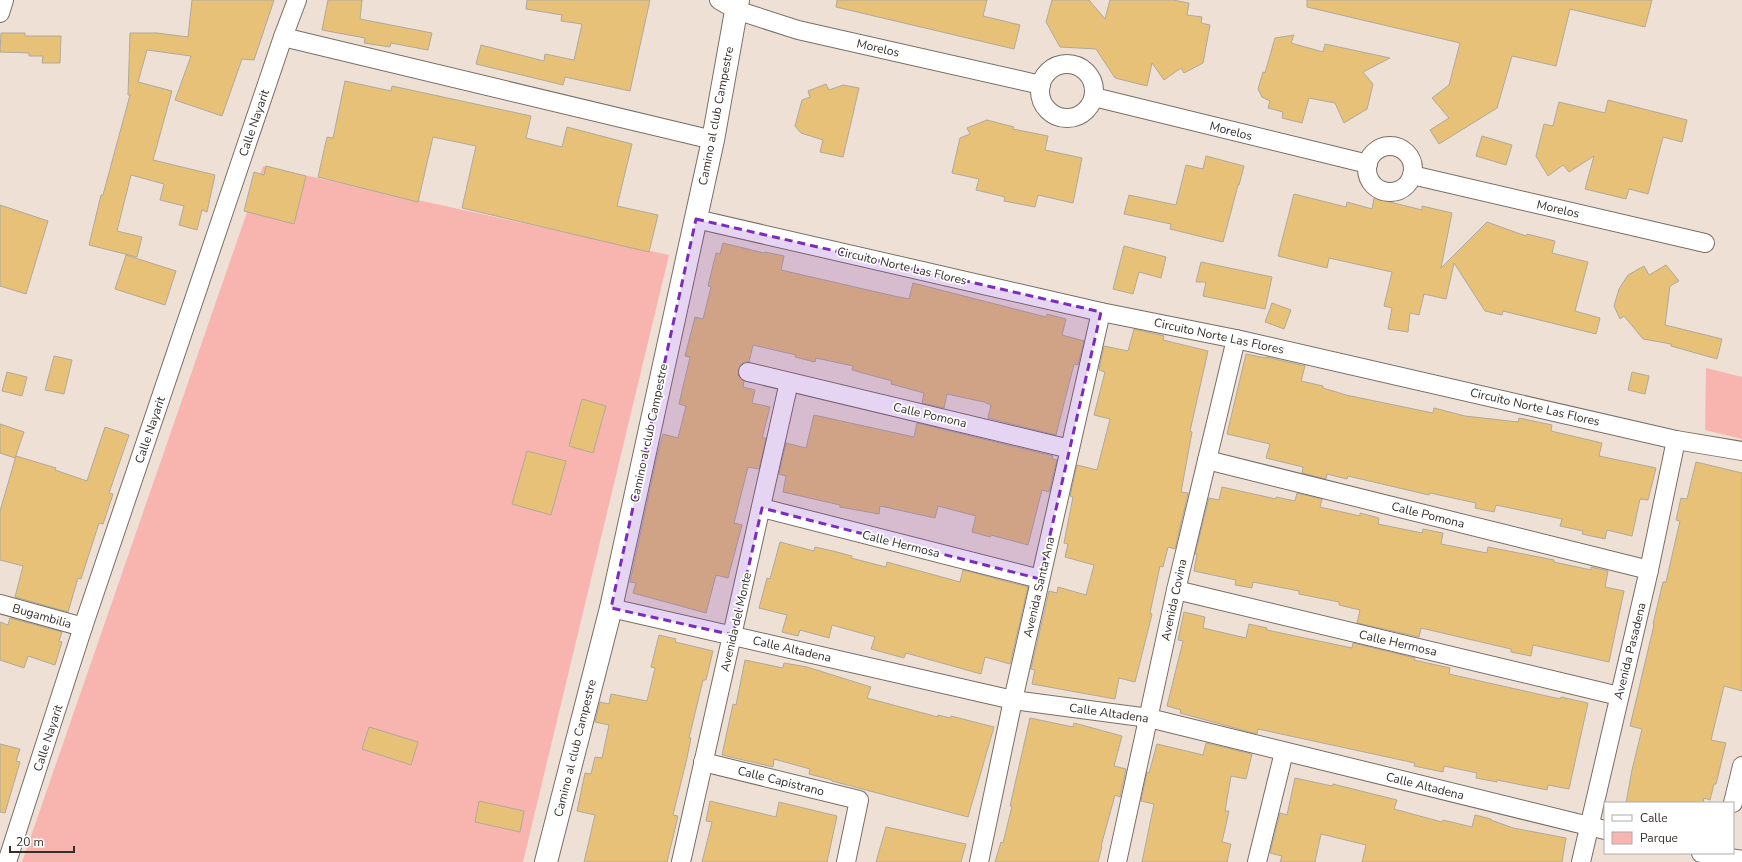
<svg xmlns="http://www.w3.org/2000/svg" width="1742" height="862" viewBox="0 0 1742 862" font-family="'Nunito Sans',sans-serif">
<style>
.green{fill:#f8b5b0}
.building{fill:#e7c178;stroke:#b0a99b}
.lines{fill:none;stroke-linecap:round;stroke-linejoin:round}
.minor-casing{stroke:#7a6e64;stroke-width:20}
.secondary-casing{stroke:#7a6e64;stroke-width:24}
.minor{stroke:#fff;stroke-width:18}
.secondary{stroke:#fff;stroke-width:22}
.marked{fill:#7b2cbf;fill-opacity:0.2;stroke:#7b2cbf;stroke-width:3;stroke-dasharray:8 5;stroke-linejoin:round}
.labels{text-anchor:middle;stroke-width:3.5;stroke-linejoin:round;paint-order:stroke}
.street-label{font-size:12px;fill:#352f2b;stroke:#fff}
</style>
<rect width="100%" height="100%" fill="#eee0d5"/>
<g class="green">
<path d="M263,166L669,255L523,862H22Z"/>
<path d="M1706,368L1742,377V439L1705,430Z"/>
</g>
<g class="building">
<path d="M192,0H274L254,60L242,59L222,116L175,100L191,56L147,50L138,82L172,91L153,160L215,175L207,212L202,210L197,230L179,225L184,206L160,200L164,184L131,175L117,231L142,237L137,257L89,245L101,195H103L130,95H128L130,33H157L188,37Z"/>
<path d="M328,0H362L360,19L432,33L428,50L391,43L390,47L364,43L365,38L322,30Z"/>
<path d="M527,0H650L630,91L565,77L563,85L476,64L481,45L544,61L545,54L574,60L582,24L561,21L562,15L526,9Z"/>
<path d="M837,0H987L983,16L1020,25L1014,49L836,7Z"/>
<path d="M1052,0H1089L1105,19L1110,0H1173L1189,3L1187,15L1202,17L1201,23L1210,25L1203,63L1184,73L1181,68L1164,80L1152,63L1147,86L1115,78L1096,49L1060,47L1046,22Z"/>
<path d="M1307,0H1652L1645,27L1570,9L1556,66L1512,56L1497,108L1439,144L1430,130L1449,118L1432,98L1449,85L1460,43L1307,7Z"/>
<path d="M1,33H25V36H61L60,63H42L43,56H29V53L0,52Z"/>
<path d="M1294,35L1291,43L1323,52L1325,44L1390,58L1363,72L1373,84L1367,109L1344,123L1335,103L1309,98L1302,123L1282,118L1283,112L1268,108L1270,101L1262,97L1258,89L1263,72L1265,73L1275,38Z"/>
<path d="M345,81L391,91L392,86L531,116L526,138L562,147L567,127L632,144L617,206L658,215L649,252L462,208L476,146L433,137L418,202L318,177L327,137L333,138Z"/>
<path d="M826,84L829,90L843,85L859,88L843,157L820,152L823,140L801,133L795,126L802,100L810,97L808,91Z"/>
<path d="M1608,100L1687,120L1682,142L1663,137L1648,194L1629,189L1626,199L1585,189L1594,156L1569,172L1563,165L1548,176L1536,156L1544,124L1553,126L1559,102L1605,113Z"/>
<path d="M987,120L1014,127L1013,129L1048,136L1045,150L1082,158L1073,203L1038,195L1035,207L1004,201L1005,197L976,190L979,179L952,173L960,138L970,134L967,128Z"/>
<path d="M1482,136L1512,145L1506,165L1476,156Z"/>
<path d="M1206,156L1244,166L1239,185H1238L1223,242L1170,229L1171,224L1124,214L1129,195L1176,205L1186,165L1203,169Z"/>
<path d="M266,166L306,176L294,224L244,211L254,172L264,175Z"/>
<path d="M1294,194L1346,207L1347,202L1372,209L1374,198L1422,210V206L1452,213L1441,268L1487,222L1526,236L1527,234L1555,241L1552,253L1588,262L1575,311L1600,318L1596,334L1503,311L1502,315L1485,311L1454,263L1446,299L1424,294L1419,315L1410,313L1408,332L1388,329L1392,308L1384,306L1392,272L1329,258L1327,268L1278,256Z"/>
<path d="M0,205L48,221L26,294L0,286Z"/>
<path d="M723,243L764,253L765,252L784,256L781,270L894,296L909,299L913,283L1046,317L1047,314L1066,319L1062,335L1084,341L1078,365L1074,364L1056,435L988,418L991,405L984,402L947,394L944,408L922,403L924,393L891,384L892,381L852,370L853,366L816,358L815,362L795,357L796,355L753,345L749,362H745L740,365L738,375L744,381L743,387L755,390L752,403L770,407L762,438H766L759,469L748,467L734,523L742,525L728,578L716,575L706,613L633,593L636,583L630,582L658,452L663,434L678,438L686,406L679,404L690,357L685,356L695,317L703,319L711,287L708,286L716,253L720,254Z"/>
<path d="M1124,246L1166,257L1161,278L1139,272L1133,294L1113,289Z"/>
<path d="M126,255L176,271L165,305L115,289Z"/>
<path d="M1201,262L1272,277L1265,309L1203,296L1206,282H1196Z"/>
<path d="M1666,265L1679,281L1670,286L1665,325L1722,339L1717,359L1671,346V344L1643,339L1624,316L1620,319L1614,306L1619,289L1628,275L1644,266L1649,275Z"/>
<path d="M1272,303L1291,310L1284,329L1265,322Z"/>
<path d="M1134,329L1164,336L1163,340L1208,351L1190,431L1192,432L1181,492L1188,493L1175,549L1168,547L1163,567L1160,566L1150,613L1152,614L1135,682L1119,678L1115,699L1032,684L1035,670L1031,669L1049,591L1057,593L1058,587L1086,595L1094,565L1065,557L1068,544L1064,543L1073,497L1070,496L1077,465L1097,470L1110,419L1094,415L1105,372L1099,370L1104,346L1128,351Z"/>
<path d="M1246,354L1266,358V357L1305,366L1301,381L1323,386V388L1346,395L1433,413L1434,408L1465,416L1518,422L1519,418L1552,425L1551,431L1602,443L1599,456L1656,468L1648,500L1640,499L1632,536L1607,530L1605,539L1582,534L1583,531L1560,526L1562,519L1496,505L1494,512L1475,508L1476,503L1430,493L1429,495L1348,476L1347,479L1327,474L1326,479L1302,473L1303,467L1266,458L1270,444L1227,434Z"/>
<path d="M54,356L72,360L64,394L45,390Z"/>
<path d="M7,372L27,377L22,396L2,391Z"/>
<path d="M1632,372L1649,376L1645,394L1628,390Z"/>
<path d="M582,399L606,406L593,453L569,446Z"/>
<path d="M814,415L914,437L917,423L1053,456L1052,459L1057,460L1049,492L1042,490L1028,545L991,535L990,537L972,532L976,516L938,506L935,518L880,506L879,514L840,507V505L783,492L786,476L779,474L786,443L806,448Z"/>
<path d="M0,424L24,432L15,458L0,453Z"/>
<path d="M105,427L129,435L109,493L113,494L103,524L99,523L81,579L78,578L68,612L15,597L23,566L0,560V511L16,456L56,468L55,470L87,481Z"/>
<path d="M527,451L566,461L551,515L512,504Z"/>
<path d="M1696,462L1742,473V691L1724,686L1711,740L1726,743L1716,784H1714L1710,800L1704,798L1703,803H1626L1632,770L1642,729L1630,726L1654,625L1653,624L1663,582H1666L1680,521L1676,520L1681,498L1687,499Z"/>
<path d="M1222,487L1276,499V497L1295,501L1297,493L1322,499L1320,507L1360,516V513L1379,518L1378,524L1422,533L1423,529L1443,533L1441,544L1487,553L1488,547L1554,560V562L1591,570V567L1608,571L1605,587L1624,591L1609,662L1533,645L1531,656L1511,652V649L1421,628L1419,637L1357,623L1360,610L1339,605V602L1299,594V591L1253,582L1252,588L1235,585L1236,580L1194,571L1197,554H1195L1209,498L1219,500Z"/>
<path d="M780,542L814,551L815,547L833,551L852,556L851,558L886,567L887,562L960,582L963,570L1028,587L1010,664L985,657L981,674L906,653L904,658L871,649L875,637L832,625L829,638L800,630L798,636L782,632L787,615L759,608L767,578L770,579Z"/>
<path d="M1184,612L1205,617L1203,628L1246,638L1249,624L1267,628V630L1352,648L1353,643L1415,658L1414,660L1450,668L1449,674L1560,699L1561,697L1588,703L1569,789L1548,785L1547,790L1497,780V782L1476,778L1477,773L1444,766L1443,772L1414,766L1415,763L1258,729L1257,734L1180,713L1181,710L1167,706L1183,641L1178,640Z"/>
<path d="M10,618L62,632L59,641L62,642L55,665L28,656L24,668L0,660V622L8,625Z"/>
<path d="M659,635L676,639L675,642L713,651L706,680H703L689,738H691L687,758L673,815L678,816L667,862H584L595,815L577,811L585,773L591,774L595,757L602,758L609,725L595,722L600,702L609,704L611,694L647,701L655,668L651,667Z"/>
<path d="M745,660L783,668L784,663L807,667L871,687L867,698L938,717V715L950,718L951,716L994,727L968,817L832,781V780L809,774L810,769L774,759L773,767L722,755L733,704L736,705Z"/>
<path d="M1030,718L1073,727L1074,723L1122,736L1114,766L1126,769L1120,797L1115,795L1101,846H1102L1098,862H995L1001,842L1003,843L1012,806H1010Z"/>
<path d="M369,727L418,742L411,765L362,749Z"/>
<path d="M1206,743L1252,754L1246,779L1231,776L1225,811H1229L1222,842L1231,844L1227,862H1142L1154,804L1141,801L1147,772L1149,773L1157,744L1203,755Z"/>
<path d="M0,744L20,749L16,761L20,762L5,813L0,812Z"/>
<path d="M1295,778L1332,786L1333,784L1397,800L1394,809L1442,822L1443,820L1472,827L1475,815L1491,819V820L1513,828L1566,838L1562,862H1362L1366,845L1321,834L1315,862H1280L1282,856L1270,853L1280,813L1287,815Z"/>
<path d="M479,801L524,811L520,832L475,822Z"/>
<path d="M710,801L776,817L779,802L837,816L827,862H702L712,822L706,821Z"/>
<path d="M886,827L966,844L961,862H876Z"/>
</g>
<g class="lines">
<defs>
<g id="minor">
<path d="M719,0L736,10L798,30L1041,85"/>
<path d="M0,13L4,0"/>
<path d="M283,37L713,140"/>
<circle cx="1067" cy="91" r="27"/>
<path d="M1094,97L1368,164"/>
<circle cx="1390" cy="169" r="23"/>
<path d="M1412,175L1705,243"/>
<path d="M696,219L1101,312L1236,339L1676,440L1742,451"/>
<path d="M748,372L1070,449"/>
<path d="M1207,460L1649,570"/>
<path d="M762,508L1040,579"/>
<path d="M1176,590L1619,696"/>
<path d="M0,604L83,627"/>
<path d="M611,608L1013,700L1149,718L1605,830"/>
<path d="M703,762L859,800L846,862"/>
<path d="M1733,803L1742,766"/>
<path d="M1701,853L1742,860"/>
<path d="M7,862L83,627L283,37L297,0"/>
<path d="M681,862L789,382"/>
<path d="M979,862L1013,700L1101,312"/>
<path d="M1117,862L1176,590L1236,339"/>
<path d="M1257,862L1284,752"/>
<path d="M1581,862L1649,570L1676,440"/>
</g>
<path id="secondary" d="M546,862L611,608L713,140L738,0"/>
</defs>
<use href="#minor" class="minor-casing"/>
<use href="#secondary" class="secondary-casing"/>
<use href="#minor" class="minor"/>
<use href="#secondary" class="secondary"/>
</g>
<path class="marked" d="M696,219L1101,312L1040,579L762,508L733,635L611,608Z"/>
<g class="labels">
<g class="street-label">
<text transform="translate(878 48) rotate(13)" y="4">Morelos</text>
<text transform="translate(716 116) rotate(-79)" y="4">Camino al club Campestre</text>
<text transform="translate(254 123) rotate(-71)" y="4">Calle Nayarit</text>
<text transform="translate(1231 131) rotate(14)" y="4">Morelos</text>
<text transform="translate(1558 209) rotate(13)" y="4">Morelos</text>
<text transform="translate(902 266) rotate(13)" y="4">Circuito Norte Las Flores</text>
<text transform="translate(1219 336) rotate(12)" y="4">Circuito Norte Las Flores</text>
<text transform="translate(1535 407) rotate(13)" y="4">Circuito Norte Las Flores</text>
<text transform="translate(930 415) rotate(13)" y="4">Calle Pomona</text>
<text transform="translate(150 430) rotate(-71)" y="4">Calle Nayarit</text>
<text transform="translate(649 433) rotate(-78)" y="4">Camino al club Campestre</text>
<text transform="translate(1428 515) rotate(14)" y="4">Calle Pomona</text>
<text transform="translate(901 544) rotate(14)" y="4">Calle Hermosa</text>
<text transform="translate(1039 587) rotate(-77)" y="4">Avenida Santa Ana</text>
<text transform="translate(1174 600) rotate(-78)" y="4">Avenida Covina</text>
<text transform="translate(42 616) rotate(16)" y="4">Bugambilia</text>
<text transform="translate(736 622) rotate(-77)" y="4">Avenida del Monte</text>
<text transform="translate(1398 643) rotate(13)" y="4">Calle Hermosa</text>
<text transform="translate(792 649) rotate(13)" y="4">Calle Altadena</text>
<text transform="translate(1630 651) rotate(-76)" y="4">Avenida Pasadena</text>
<text transform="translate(1109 713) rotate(8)" y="4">Calle Altadena</text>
<text transform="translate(48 738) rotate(-72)" y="4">Calle Nayarit</text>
<text transform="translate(575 748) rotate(-76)" y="4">Camino al club Campestre</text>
<text transform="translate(781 781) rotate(14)" y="4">Calle Capistrano</text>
<text transform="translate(1425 786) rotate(14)" y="4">Calle Altadena</text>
</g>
</g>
<rect x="1604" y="802" width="130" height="52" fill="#ffffff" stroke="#aeacaa"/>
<rect x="1612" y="815" width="20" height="6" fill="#ffffff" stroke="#aeacaa"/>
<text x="1640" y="822" font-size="12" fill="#352f2b">Calle</text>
<rect x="1612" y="832" width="20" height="12" fill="#f8b5b0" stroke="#aeacaa"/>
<text x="1640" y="842" font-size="12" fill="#352f2b">Parque</text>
<path d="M10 846v6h64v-6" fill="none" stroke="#352f2b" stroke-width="2"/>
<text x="16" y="846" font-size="12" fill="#352f2b" stroke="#ffffff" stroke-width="3" paint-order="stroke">20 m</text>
</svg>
